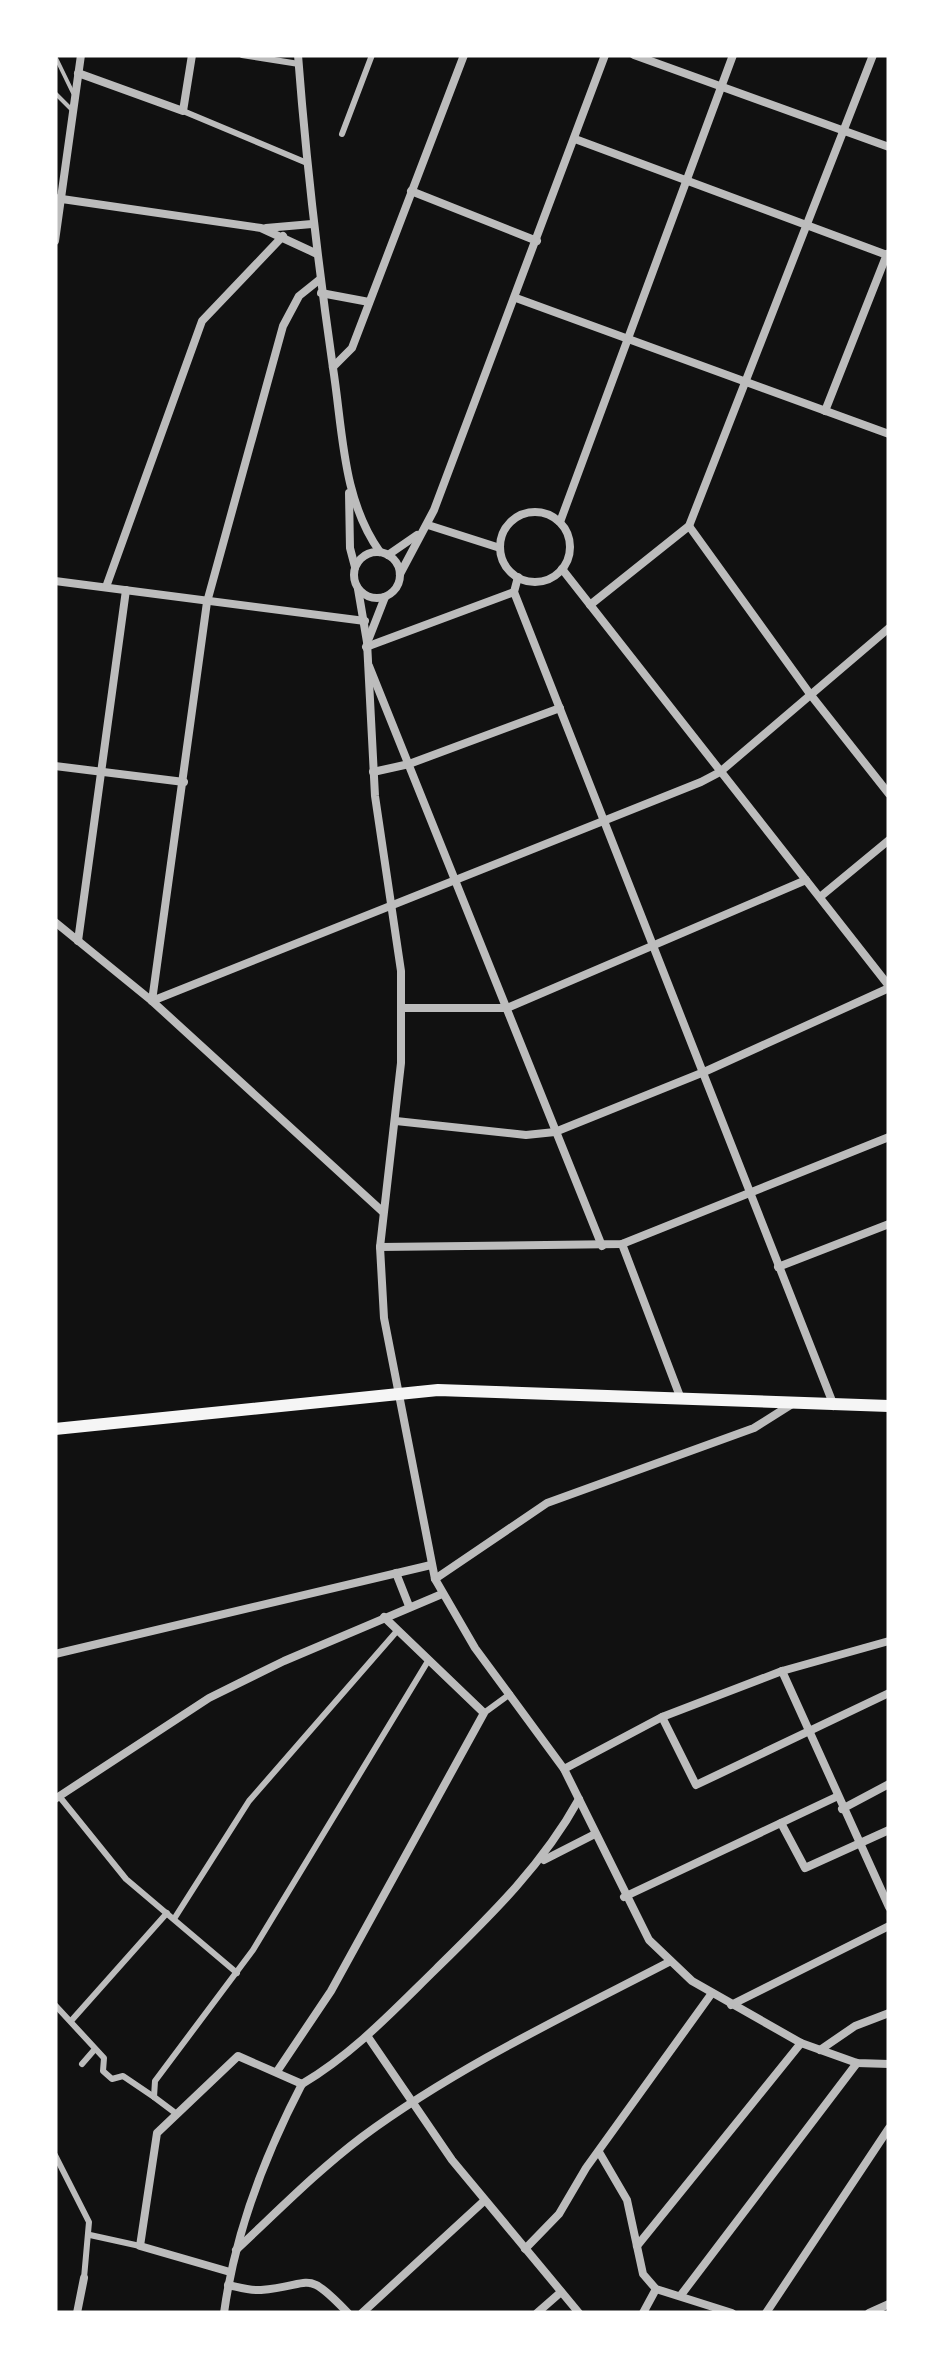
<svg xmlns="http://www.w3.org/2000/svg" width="944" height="2368" viewBox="0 0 944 2368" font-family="Overpass,sans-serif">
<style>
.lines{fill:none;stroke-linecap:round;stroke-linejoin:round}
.service{stroke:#bcbcbc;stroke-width:4}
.pedestrian{stroke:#bcbcbc;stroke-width:6}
.minor{stroke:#bcbcbc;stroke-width:8}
.primary{stroke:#f5f5f5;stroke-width:12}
</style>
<rect width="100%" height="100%" fill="#111"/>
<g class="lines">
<g class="service">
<path d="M55,56L73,93"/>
<path d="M55,93L73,111"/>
</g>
<g class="pedestrian">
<path d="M242,55L299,64"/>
<path d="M183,111L307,163"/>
<path d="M342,134L372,55"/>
<path d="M484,1713L510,1694"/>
<path d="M59,1796L126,1879L237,1973"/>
<path d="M174,1919L249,1801L397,1631"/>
<path d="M55,2005L104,2058L103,2071L112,2079L123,2076L154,2097"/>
<path d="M71,2021L167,1913"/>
<path d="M82,2064L95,2049"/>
<path d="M174,2112L154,2097L155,2081L253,1950L428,1661"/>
<path d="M55,2155L89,2222L84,2278"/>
<path d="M90,2235L140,2246"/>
</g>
<g class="minor">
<path d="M298,55C306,160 318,264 333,368C343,431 342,499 380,552"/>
<path d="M634,55L889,147"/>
<path d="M78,73L183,111L192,55"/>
<path d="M575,139L887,255"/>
<path d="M411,191L537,241"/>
<path d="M55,198L261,228L315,253"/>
<path d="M266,228L312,224"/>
<path d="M55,241L81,55"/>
<path d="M319,280L299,296L283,326L207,602L152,1001L701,782L720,772L889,628"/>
<path d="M321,293L369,302"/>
<path d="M516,298L889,434"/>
<path d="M333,367L352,348L464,55"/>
<path d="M825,411L887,254"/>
<path d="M349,493L350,548L355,567"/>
<circle cx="535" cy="547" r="35"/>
<path d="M560,522L733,55"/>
<path d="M428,525L500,548"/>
<path d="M689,526L810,694L889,794"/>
<circle cx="377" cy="575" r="23"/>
<path d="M388,555L417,535"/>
<path d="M562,569L889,986"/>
<path d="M400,574L434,510L605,55"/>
<path d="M518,577L514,592L834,1406"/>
<path d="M55,581L365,621"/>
<path d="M106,587L202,321L283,236"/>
<path d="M358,589L367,642L375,796L401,971V1063L380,1247L384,1318L435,1579L475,1648L564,1769L649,1940L692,1981L801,2043L857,2063L889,2064"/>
<path d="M590,605L689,526L873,55"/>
<path d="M369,638L385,597"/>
<path d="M366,647L514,592"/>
<path d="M369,666L602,1246"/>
<path d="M55,766L184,782"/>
<path d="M373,772L409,764L560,708"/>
<path d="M820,897L889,840"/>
<path d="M55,922L152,1001L383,1212"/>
<path d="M78,941L126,590"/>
<path d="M402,1008H507L806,880"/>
<path d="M396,1121L526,1135L555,1132L704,1072L889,988"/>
<path d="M622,1244L681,1399"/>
<path d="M380,1247L622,1244L889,1137"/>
<path d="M778,1267L889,1224"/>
<path d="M396,1573L409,1606"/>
<path d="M435,1579L547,1503L754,1428L792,1404"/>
<path d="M55,1654L431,1565"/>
<path d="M782,1671L889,1907"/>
<path d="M662,1717L696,1785L889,1693"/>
<path d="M564,1769L662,1717L782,1671L889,1641"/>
<path d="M55,1799L209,1698L284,1661L442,1594"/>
<path d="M842,1809L889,1784"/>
<path d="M781,1823L805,1868L889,1830"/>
<path d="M544,1860L595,1834"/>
<path d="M624,1897L836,1797"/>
<path d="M731,2005L889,1926"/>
<path d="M368,2037L452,2160L579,2313"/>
<path d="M820,2050L855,2026L889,2013"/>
<path d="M278,2070L331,1991L484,1713L384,1617"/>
<path d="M302,2084C354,2053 393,2011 436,1969C490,1916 542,1866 579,1799"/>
<path d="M599,2152L627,2200L643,2274L656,2289L732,2313"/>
<path d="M637,2246L801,2043"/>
<path d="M525,2249L559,2214L586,2168L712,1993"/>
<path d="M236,2250C277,2212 317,2171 362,2137C457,2067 565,2016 669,1962"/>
<path d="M230,2272L140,2246L157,2133L238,2056L302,2084"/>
<path d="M228,2285C238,2287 251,2291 261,2290C314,2286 304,2267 348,2313"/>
<path d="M681,2295L857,2063"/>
<path d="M77,2313L84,2278"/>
<path d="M224,2313C235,2233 265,2155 302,2084"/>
<path d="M362,2313L484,2201"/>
<path d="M537,2313L561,2292"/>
<path d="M643,2313L656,2289"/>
<path d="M766,2313L889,2128"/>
<path d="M869,2313L889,2304"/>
</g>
<path class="primary" d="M55,1429L438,1390L889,1406"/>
</g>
<rect width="944" height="2368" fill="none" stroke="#ffffff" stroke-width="115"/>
</svg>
